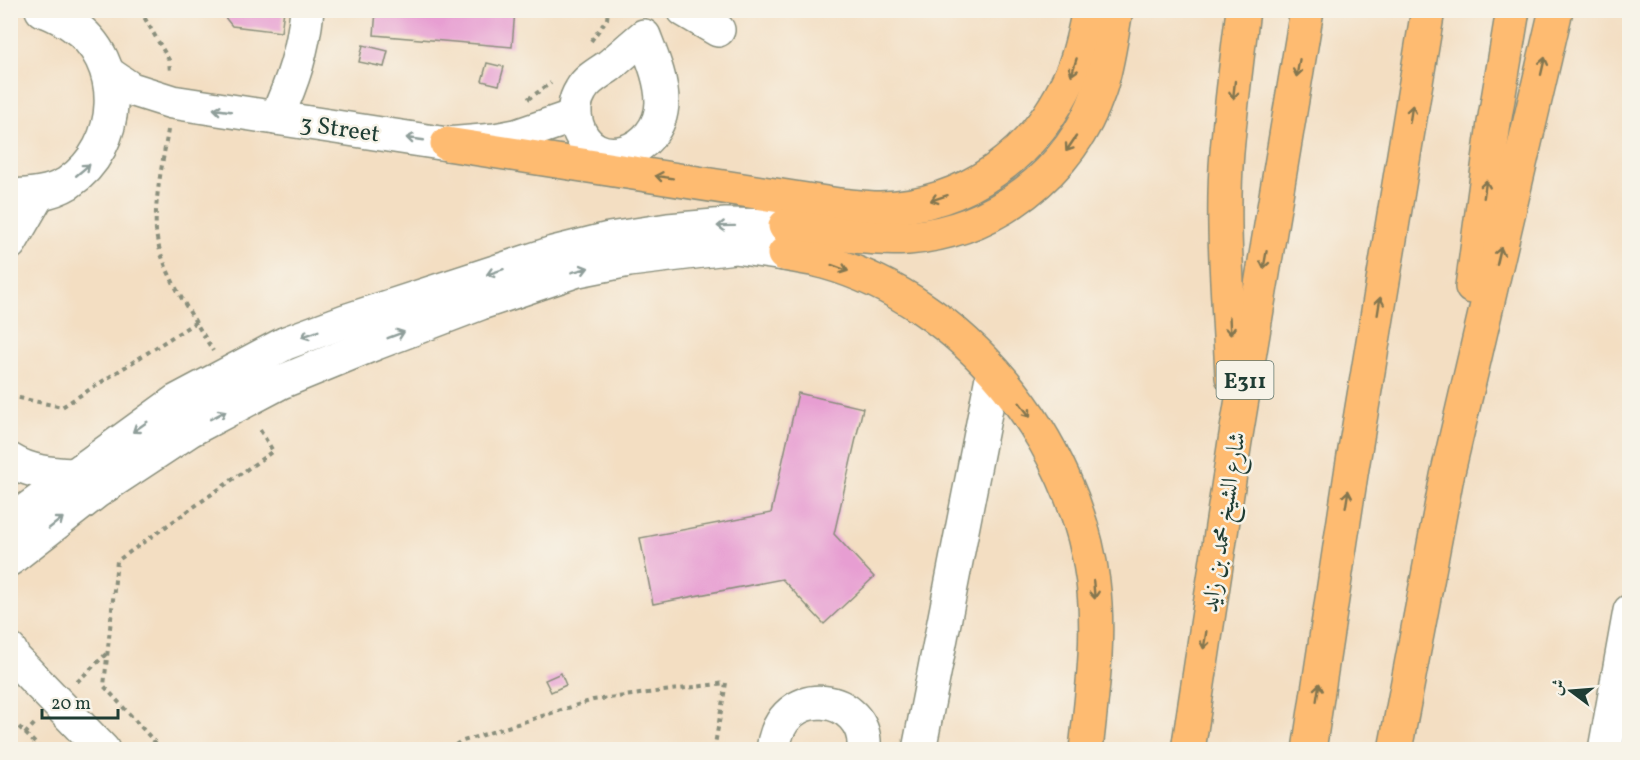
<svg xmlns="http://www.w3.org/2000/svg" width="1640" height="760" viewBox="0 0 1640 760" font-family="Vollkorn,Amiri,serif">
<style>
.building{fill:#e79ed2}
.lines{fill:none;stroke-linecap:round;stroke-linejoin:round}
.minor-casing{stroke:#898e7b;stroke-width:36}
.highway-casing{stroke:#898e7b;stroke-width:36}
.path{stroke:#898e7b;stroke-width:4;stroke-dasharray:4.5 4.5;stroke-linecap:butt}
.minor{stroke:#fff;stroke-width:33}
.highway{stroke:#febb71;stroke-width:33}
.oneway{stroke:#83764f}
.oneway2{stroke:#8f9e9a}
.labels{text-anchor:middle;stroke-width:5;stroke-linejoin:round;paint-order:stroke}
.shield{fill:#f7f3e8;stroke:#60746a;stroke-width:1.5}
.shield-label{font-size:22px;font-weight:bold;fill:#1f3d34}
.street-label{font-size:24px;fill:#1f3d34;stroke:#f7f3e8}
</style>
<rect width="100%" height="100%" fill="#f7f3e8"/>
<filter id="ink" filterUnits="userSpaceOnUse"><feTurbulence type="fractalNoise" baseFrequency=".0167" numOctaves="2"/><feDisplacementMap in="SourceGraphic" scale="12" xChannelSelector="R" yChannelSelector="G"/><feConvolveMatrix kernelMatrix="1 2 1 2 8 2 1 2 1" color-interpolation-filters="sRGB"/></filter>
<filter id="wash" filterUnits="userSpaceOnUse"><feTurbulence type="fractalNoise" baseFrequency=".008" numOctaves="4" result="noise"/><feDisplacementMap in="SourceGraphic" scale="24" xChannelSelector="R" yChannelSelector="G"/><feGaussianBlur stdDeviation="1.35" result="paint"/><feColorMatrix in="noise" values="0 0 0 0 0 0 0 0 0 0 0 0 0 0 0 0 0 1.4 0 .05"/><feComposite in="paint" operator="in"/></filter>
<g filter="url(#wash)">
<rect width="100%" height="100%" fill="#f3dec2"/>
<g id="blocks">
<g class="building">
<path d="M219,10H284L281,32L232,26Z"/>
<path d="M376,10H515L512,47L374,35Z"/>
<path d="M363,45L388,51L384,67L359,62Z"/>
<path d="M487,63L504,67L499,85L482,81Z"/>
<path d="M798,393L863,408L834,534L874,577L824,624L782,579L653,604L640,538L771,513Z"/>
<path d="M561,673L566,685L551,692L545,680Z"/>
</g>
</g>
</g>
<g filter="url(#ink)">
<use href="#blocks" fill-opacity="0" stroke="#898e7b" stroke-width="1.5"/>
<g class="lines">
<defs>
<g id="minor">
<path d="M684,10L718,30"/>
<path d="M644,36C652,57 662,80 662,102C661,154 592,175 577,125C573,112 574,101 581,90C587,79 599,73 609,66C621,56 632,46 644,36Z"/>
<path d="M109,74L131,89L172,102L447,144L495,140L516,136L574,116"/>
<path d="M276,118C293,81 303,51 307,10"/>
<path d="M10,196C30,195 50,194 68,183C123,146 127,61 71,24C61,18 54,13 42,10"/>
<path d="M10,243L38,195"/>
<path d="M10,460C29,472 51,474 73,475"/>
<path d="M10,522L175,402L286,343L345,321L553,253L609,239L668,230L726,225L785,226"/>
<path d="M10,559L96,492L190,430L281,382L376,343L481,303L578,270L629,260L735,247L784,254"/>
<path d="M10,650L14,658L103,750"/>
<path d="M773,750C781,679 869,694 864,750"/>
<path d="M919,750L993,372"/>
<path d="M1605,750L1630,611"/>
</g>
<g id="highway">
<path d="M447,144L839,205C852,206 866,208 880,208C966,206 1036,154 1070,77C1080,57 1084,32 1089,10"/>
<path d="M785,226C825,231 867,241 908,238C994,231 1071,173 1099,91C1108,65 1111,37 1116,10"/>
<path d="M784,254C797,257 811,258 824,262C964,301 1075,439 1093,582C1100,638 1092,694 1086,750"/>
<path d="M1472,287L1494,123L1513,10"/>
<path d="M1232,377C1229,302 1221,226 1227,152C1231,105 1237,58 1243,10"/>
<path d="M1188,750L1235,441L1307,10"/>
<path d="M1309,750L1351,474L1428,10"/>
<path d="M1395,750L1447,476L1556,10"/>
</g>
</defs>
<use href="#minor" class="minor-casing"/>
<use href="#highway" class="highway-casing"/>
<g class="path">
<path d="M140,10L169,60L170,72"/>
<path d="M591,41L607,19L608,10"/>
<path d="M528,99L551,83"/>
<path d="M168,130C163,163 154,198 156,231C159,268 194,318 213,351"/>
<path d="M10,396L62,407L196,322"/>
<path d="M77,682L106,654"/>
<path d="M10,727H19L42,750"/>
<path d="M25,734L37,721"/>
<path d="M162,750L104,686L117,561L273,451L258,427"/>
<path d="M448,750L460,742L593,700L726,683L714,750"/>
</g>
<use href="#minor" class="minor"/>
<use href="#highway" class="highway"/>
</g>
<defs><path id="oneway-shaft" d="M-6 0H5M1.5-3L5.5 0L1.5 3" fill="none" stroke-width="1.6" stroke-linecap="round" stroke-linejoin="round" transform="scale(1.5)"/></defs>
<g class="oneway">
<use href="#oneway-shaft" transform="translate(1543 66) rotate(-77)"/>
<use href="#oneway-shaft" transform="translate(1074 67) rotate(107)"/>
<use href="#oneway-shaft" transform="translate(1298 68) rotate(100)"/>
<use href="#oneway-shaft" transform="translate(1234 90) rotate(96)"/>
<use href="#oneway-shaft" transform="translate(1411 114) rotate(-81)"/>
<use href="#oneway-shaft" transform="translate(1071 144) rotate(124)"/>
<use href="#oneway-shaft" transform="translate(664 177) rotate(-171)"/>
<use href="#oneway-shaft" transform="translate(1485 189) rotate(-82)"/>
<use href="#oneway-shaft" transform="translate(939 198) rotate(162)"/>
<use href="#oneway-shaft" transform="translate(1499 256) rotate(-77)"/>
<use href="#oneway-shaft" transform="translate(1265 260) rotate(100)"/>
<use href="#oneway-shaft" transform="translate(840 268) rotate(20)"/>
<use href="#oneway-shaft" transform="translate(1379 306) rotate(-81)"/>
<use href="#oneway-shaft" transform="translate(1230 326) rotate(87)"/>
<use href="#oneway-shaft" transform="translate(1025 410) rotate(53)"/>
<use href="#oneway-shaft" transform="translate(1347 499) rotate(-81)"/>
<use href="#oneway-shaft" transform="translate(1094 590) rotate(85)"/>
<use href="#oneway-shaft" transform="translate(1205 640) rotate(99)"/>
<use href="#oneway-shaft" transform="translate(1318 692) rotate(-81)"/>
</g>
<g class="oneway2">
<use href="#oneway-shaft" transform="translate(222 110) rotate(-172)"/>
<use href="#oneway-shaft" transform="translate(415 139) rotate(-172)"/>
<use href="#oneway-shaft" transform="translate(83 170) rotate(-40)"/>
<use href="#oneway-shaft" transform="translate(726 226) rotate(179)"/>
<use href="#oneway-shaft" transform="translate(580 270) rotate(-15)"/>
<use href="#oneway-shaft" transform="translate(495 272) rotate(162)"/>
<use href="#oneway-shaft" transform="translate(310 334) rotate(159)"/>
<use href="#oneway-shaft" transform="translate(396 335) rotate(-21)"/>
<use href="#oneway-shaft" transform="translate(218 415) rotate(-28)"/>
<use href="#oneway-shaft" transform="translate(140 427) rotate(145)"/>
<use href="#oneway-shaft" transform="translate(56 523) rotate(-38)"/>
</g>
</g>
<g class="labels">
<rect class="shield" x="1216.5" y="361" width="57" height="38" rx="4.5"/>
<g class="shield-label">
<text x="1245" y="388">E311</text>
</g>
<g class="street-label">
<text transform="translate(340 128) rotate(8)" y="8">3 Street</text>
<text transform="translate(1223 522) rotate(-81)" y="8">شارع الشيخ محمد بن زايد</text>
</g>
</g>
<rect width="1640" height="760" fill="none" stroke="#f7f3e8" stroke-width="36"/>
<g transform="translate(1571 691) rotate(286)" stroke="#f7f3e8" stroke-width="4.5" paint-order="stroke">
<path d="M0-4.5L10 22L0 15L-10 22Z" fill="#1f3d34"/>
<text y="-9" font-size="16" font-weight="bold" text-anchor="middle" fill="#1f3d34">ش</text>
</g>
<path d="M42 709v9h76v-9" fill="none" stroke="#1f3d34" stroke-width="3"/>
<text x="51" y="709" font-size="18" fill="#1f3d34" stroke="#f7f3e8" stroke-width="4.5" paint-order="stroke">20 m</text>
</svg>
